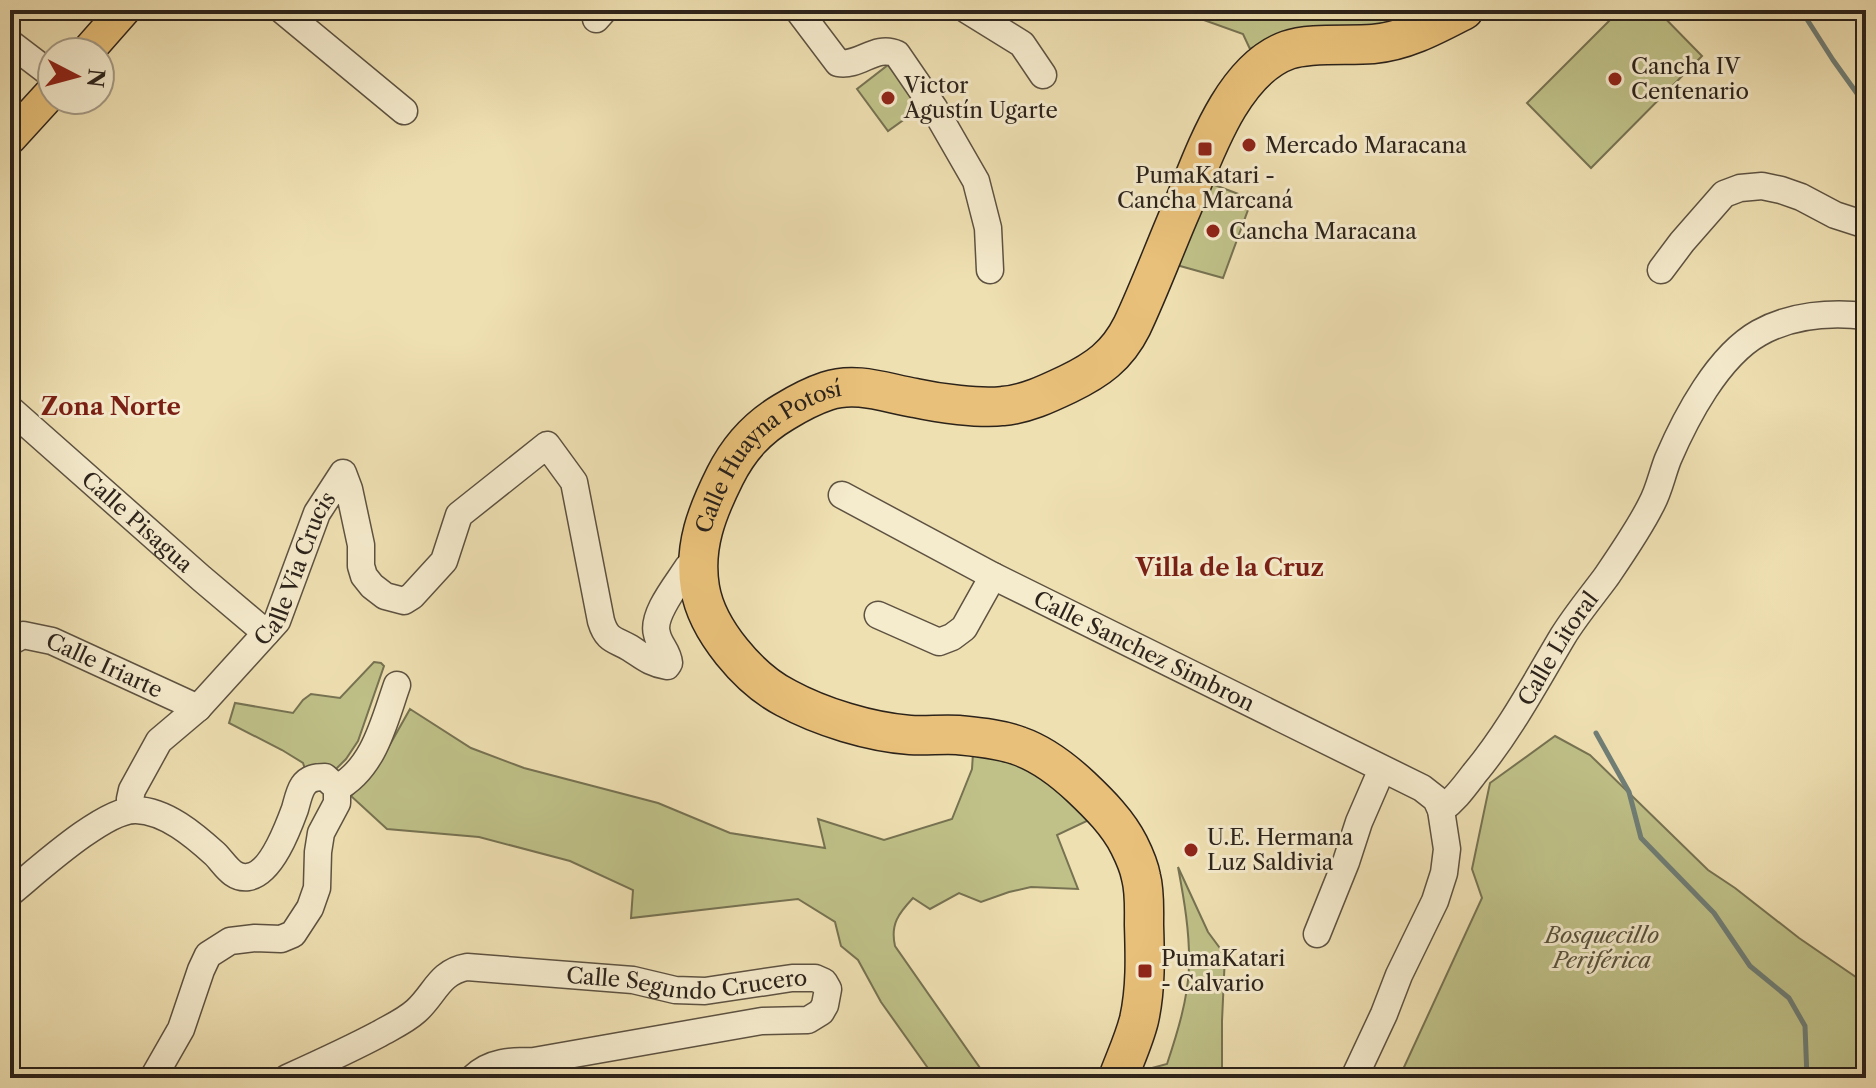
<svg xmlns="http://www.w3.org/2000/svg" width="1876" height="1088" viewBox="0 0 1876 1088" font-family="'Libre Caslon Text',serif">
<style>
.green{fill:#bfc188;stroke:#767252;stroke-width:2}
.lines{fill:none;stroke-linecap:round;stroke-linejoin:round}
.stream{stroke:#6f7e77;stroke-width:5}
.minor-casing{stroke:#5d5241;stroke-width:29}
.major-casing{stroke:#2c231b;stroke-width:35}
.highway-casing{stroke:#2c231b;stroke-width:41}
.minor{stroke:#f5ebcd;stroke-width:26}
.major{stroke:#e8c079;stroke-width:32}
.highway{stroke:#e8c079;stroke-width:38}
.poi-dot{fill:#8f2418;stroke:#f5ebcd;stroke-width:3}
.labels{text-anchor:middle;stroke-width:6;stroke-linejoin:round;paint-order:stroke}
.poi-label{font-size:22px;fill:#2c231b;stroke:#f5ebcd;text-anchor:start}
.street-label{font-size:22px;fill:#2c231b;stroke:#f5ebcd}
.park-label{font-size:22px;font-style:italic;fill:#58523c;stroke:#f5ebcd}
.neighbourhood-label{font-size:24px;font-weight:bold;fill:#7a1f14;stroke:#f5ebcd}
</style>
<rect width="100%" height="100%" fill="#efe0b2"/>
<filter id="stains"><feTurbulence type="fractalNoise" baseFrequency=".0025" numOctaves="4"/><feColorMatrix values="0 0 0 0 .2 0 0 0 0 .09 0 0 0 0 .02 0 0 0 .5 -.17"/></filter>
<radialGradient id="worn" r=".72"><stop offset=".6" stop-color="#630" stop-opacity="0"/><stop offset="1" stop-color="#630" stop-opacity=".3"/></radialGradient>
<g class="green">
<path d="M1176,10H1441L1362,28L1278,34L1250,49L1243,34Z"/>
<path d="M1620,10H1657L1702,56L1591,168L1527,103Z"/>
<path d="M888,65L920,108L888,131L857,89Z"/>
<path d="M1204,181L1252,199L1223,278L1173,264Z"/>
<path d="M374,662L381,663L384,666L358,741L346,759L335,770L305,769L303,763L282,750L229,723L235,703L293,713L303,700L311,694L340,698Z"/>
<path d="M410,709L471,748L524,768L658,803L730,833L825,848L818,819L884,840L952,819L972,769L973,753L1017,762L1054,786L1089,820L1057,835L1078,889L1031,887L1009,892L981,902L959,893L930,909L913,898C899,913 890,924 895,946L987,1078H935L881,1002L858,960L841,946L835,922L798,899L631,918L633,890L570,861L479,837L387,829L351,796L379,764Z"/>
<path d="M1555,736L1590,755L1708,870L1735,888L1799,938L1866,984V1078H1399L1482,898L1472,869L1490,783Z"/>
<path d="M1178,867L1208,932L1225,955L1222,1021V1073L1220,1078H1141L1144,1070L1167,1064C1177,1034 1188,999 1189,967C1190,933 1184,899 1178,867Z"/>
</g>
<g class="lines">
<g class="stream">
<path d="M1801,10L1833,60L1866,106"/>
<path d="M1596,733L1629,792L1641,838L1714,913L1750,966L1789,998L1805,1026L1807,1078"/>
</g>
<defs>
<g id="minor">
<path d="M282,10L404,111"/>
<path d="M798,10L838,63C860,67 875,44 897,54L934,108L976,181L988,228L990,270"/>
<path d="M967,10L1022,44L1043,75"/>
<path d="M596,19L604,10"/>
<path d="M10,43L52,75"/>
<path d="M1661,270L1682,242L1724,194L1740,188L1762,186L1781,190L1801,197L1835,215L1866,225"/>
<path id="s1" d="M10,409L201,578L266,633"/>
<path id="s2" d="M842,495L993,576L1422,788L1436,799L1441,810L1447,849L1444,873L1435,901L1399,975L1384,1014L1354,1078"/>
<path d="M878,615L939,642L952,637L964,628L993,576"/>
<path id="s3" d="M10,642L23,635L52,641L198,708"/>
<path d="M337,788C374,768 384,722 397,685"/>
<path id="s4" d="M131,810L130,799L132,790L159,741L198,708L277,621L317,513L343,473L349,489L361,545V566L364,576L372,586L385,596L404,601L412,596L444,561L459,515L547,445L574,482L601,621C607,641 615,639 630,648C644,657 650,663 667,666L669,663C668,651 659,645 657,634C651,615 678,583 688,567L698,565"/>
<path id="s5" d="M1441,810C1455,800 1464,787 1474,774C1509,732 1535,683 1563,636C1576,615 1592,596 1606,577C1621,555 1639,529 1651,505C1659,491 1662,474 1668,459C1686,417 1718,356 1759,333C1791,315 1831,312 1866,316"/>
<path d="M10,893C36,872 104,809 136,810C166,811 194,835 215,854C225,864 232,879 248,877C271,874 288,828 295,809C297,802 299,792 303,786C308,778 316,777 325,777L337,788V803L321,833L318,852L317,888L310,908L293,934L281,939L255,938L230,941L208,955L201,970L181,1029L153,1078"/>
<path d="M1317,934L1346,862L1359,822L1382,769"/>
<path id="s6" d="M287,1078C318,1064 349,1050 379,1034C391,1027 405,1021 416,1011C435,994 439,972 467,967L633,980L675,990L705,991L792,978H815L824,982L828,989L825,1005L821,1012L808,1020L762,1021L534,1061C511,1061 490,1061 473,1078"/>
</g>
<g id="major">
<path d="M87,52L124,10"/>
<path d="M10,138L52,92"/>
</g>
<g id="highway">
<path id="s7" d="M1118,1078C1125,1059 1134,1040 1139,1020C1146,989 1145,956 1144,925C1144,909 1145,892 1141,877C1139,866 1134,855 1129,845C1118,823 1099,804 1081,787C1064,771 1042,754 1019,746C1001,739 977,737 958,735C942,734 926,736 910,735C870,732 821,717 786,698C749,679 707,630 700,588C693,547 707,512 725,476C739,448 757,428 784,412C797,404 812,396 827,391C856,381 886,393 915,398C938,403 980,409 1003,406C1026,404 1047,394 1068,384C1097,370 1117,356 1132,326C1150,288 1165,247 1182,208C1203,158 1231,70 1288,50C1310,42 1348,46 1373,44C1406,41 1435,25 1464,10"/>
</g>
</defs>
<use href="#minor" class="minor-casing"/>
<use href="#major" class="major-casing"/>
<use href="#highway" class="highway-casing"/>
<use href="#minor" class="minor"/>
<use href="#major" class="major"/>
<use href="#highway" class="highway"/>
</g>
<g class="poi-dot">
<circle cx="1615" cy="79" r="8"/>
<circle cx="888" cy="98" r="8"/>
<circle cx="1249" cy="145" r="8"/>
<rect x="1197" y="141" width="16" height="16" rx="4"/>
<circle cx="1213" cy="231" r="8"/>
<circle cx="1191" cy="850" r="8"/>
<rect x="1137" y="963" width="16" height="16" rx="4"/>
</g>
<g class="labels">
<g class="poi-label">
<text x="1631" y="74">Cancha IV<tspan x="1631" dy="25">Centenario</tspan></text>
<text x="904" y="93">Victor<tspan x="904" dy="25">Agustín Ugarte</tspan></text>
<text x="1265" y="153">Mercado Maracana</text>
<text x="1205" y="183" text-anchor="middle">PumaKatari -<tspan x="1205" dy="25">Cancha Marcaná</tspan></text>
<text x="1229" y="239">Cancha Maracana</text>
<text x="1207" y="845">U.E. Hermana<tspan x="1207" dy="25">Luz Saldivia</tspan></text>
<text x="1161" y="966">PumaKatari<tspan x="1161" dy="25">- Calvario</tspan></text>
</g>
<g class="street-label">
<text dy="8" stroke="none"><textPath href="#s7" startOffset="936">Calle Huayna Potosí</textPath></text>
<text dy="8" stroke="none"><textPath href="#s1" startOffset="170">Calle Pisagua</textPath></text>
<text dy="8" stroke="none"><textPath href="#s4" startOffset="300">Calle Via Crucis</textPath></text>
<text dy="8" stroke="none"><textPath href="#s5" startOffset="200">Calle Litoral</textPath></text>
<text dy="8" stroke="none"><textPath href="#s2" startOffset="340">Calle Sanchez Simbron</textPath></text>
<text dy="8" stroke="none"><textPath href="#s3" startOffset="102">Calle Iriarte</textPath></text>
<text dy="8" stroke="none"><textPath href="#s6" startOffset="436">Calle Segundo Crucero</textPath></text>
</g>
<g class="park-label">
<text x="1602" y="943">Bosquecillo<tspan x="1602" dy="25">Periférica</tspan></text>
</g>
<g class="neighbourhood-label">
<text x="111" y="415">Zona Norte</text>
<text x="1230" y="576">Villa de la Cruz</text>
</g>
</g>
<rect width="1876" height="1088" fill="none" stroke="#efe0b2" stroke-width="40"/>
<rect x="12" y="12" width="1852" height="1064" fill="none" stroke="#2c231b" stroke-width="4"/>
<rect x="20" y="20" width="1836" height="1048" fill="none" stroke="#2c231b" stroke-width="2"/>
<g transform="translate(76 76) rotate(96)"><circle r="38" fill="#f5ebcd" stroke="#a59b86" stroke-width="2"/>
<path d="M0-6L14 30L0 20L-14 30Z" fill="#8f2418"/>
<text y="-12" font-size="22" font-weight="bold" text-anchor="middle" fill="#2c231b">N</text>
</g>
<rect width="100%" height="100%" filter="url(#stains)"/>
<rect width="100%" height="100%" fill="url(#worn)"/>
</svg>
